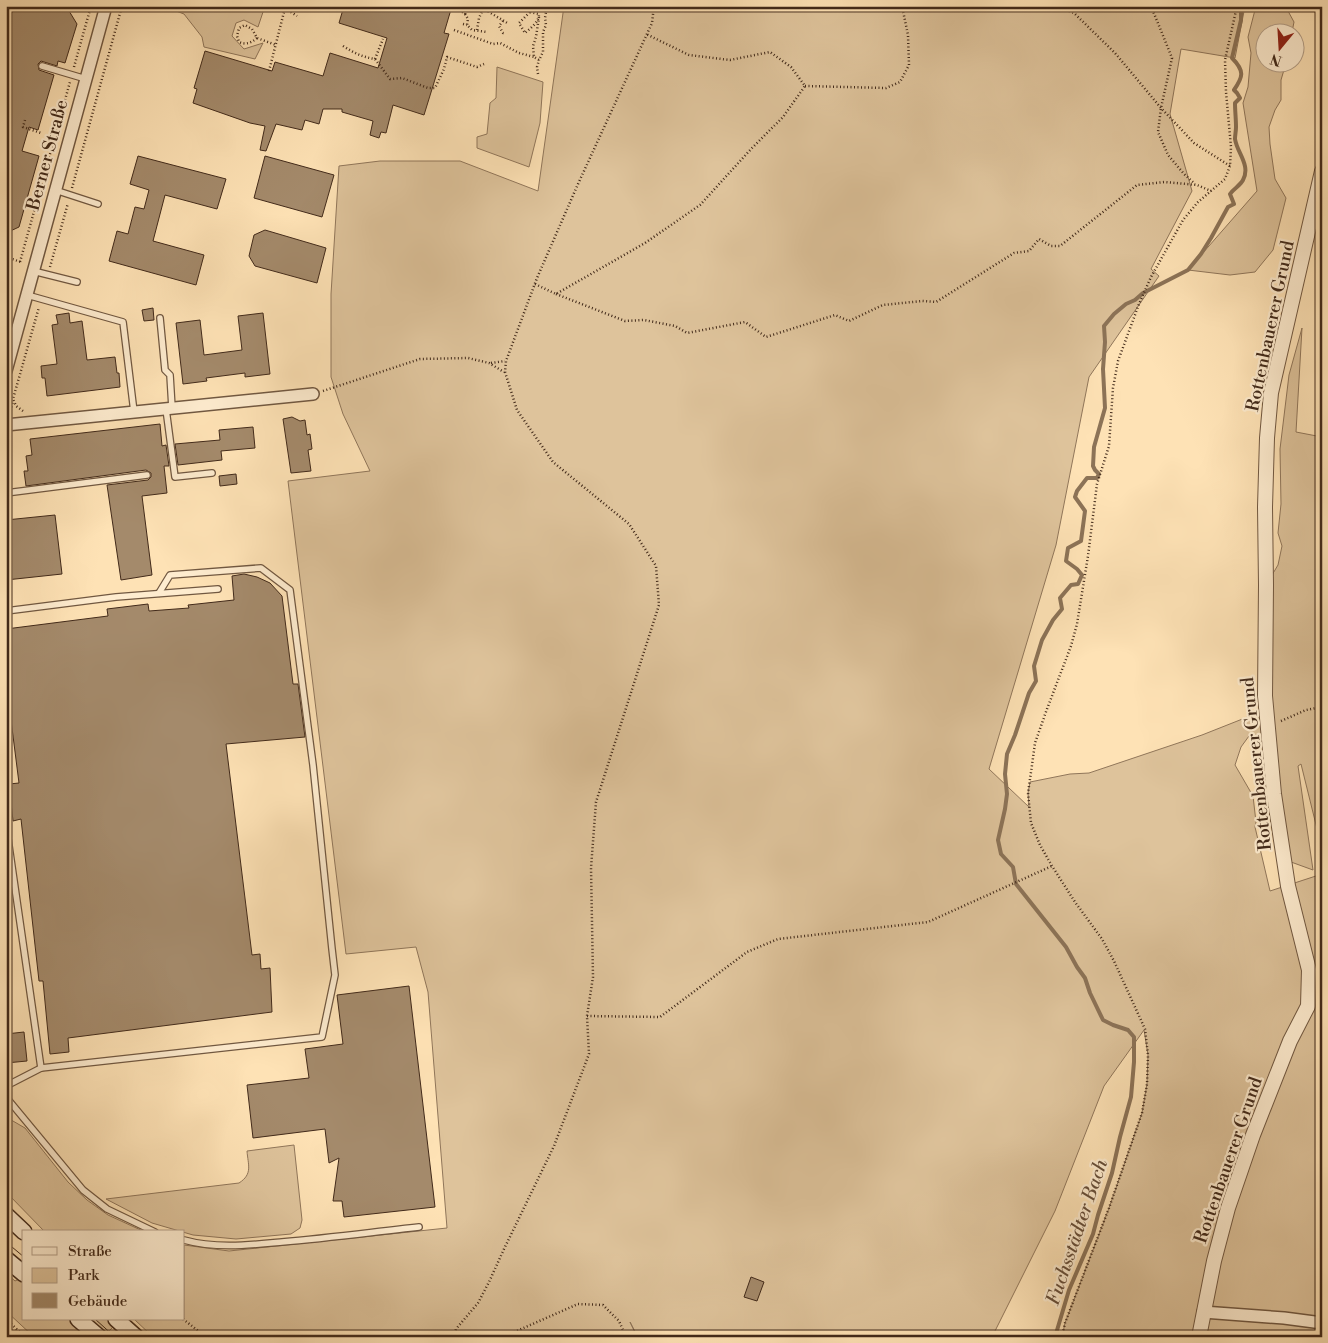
<svg xmlns="http://www.w3.org/2000/svg" width="1328" height="1343" viewBox="0 0 1328 1343" font-family="'Libre Bodoni',serif">
<style>
.green{fill:#dec39b;stroke:#90765a}
.lines{fill:none;stroke-linecap:round;stroke-linejoin:round}
.stream{stroke:#8c7357;stroke-width:4}
.building{fill:#a48a6b;stroke:#422a1a}
.service-casing{stroke:#715841;stroke-width:8}
.minor-casing{stroke:#715841;stroke-width:14}
.tertiary-casing{stroke:#715841;stroke-width:16}
.secondary-casing{stroke:#422a1a;stroke-width:18}
.path{stroke:#422a1a;stroke-width:2.5;stroke-dasharray:1 2.5;stroke-linecap:butt}
.service{stroke:#feeccf;stroke-width:5.5}
.minor{stroke:#feeccf;stroke-width:11}
.tertiary{stroke:#feeccf;stroke-width:14}
.secondary{stroke:#feeccf;stroke-width:15}
.tram{stroke:#422a1a;stroke-width:1}
.labels{text-anchor:middle;stroke-width:4.5;stroke-linejoin:round;paint-order:stroke}
.street-label{font-size:18px;fill:#422a1a;stroke:#feeccf}
.water-label{font-size:19px;font-style:italic;fill:#674e39;stroke:#feeccf}
</style>
<rect width="100%" height="100%" fill="#fee2b5"/>
<filter id="stains"><feTurbulence type="fractalNoise" baseFrequency=".004" numOctaves="4"/><feColorMatrix values="0 0 0 0 .2 0 0 0 0 .09 0 0 0 0 .02 0 0 0 .5 -.17"/></filter>
<radialGradient id="worn" r=".72"><stop offset=".6" stop-color="#630" stop-opacity="0"/><stop offset="1" stop-color="#630" stop-opacity=".3"/></radialGradient>
<g class="green">
<path d="M163,6H265L258,27L244,20L236,23L232,36L244,49L263,43L255,59L204,47L202,37L184,14Z"/>
<path d="M564,6H1245L1235,58L1181,49L1170,114L1192,191L1151,269L1159,276L1089,377L1056,545L989,769L1029,807L1028,793L1030,782L1070,774L1089,773L1202,735L1250,716L1266,712V585L1278,565L1282,546L1278,533L1281,504L1280,449L1289,375L1302,328L1296,432L1322,437V849L1301,764L1298,766L1313,870L1291,862L1269,734L1249,736L1241,747L1235,765L1253,796L1256,822L1255,827L1270,891L1322,874V1337H1062L1065,1323L1109,1208L1142,1113L1147,1084L1148,1055L1144,1030L1104,1086L1055,1211L994,1333L996,1337H638L630,1322L637,1337H153L134,1319H184V1245L229,1251L447,1228L428,992L416,947L346,954L288,481L370,471L343,414L331,377V294L339,166L380,161H460L538,191Z"/>
<path d="M1256,6H1291L1288,11L1294,22L1292,32H1266V62L1286,63L1281,80V100L1275,110L1269,127L1270,144L1275,179L1286,198L1273,250L1255,272L1230,275L1188,270L1257,191L1243,103L1248,87L1251,53L1248,37Z"/>
<path d="M497,67L543,82L540,123L529,167L477,148V137L487,134L490,103L496,98Z"/>
<path d="M6,1117L25,1128L68,1182L87,1200L108,1215L145,1232H45L6,1192Z"/>
<path d="M294,1145L302,1220L300,1228L291,1234L236,1239L193,1235L152,1223L106,1199L239,1183C253,1174 248,1165 247,1151Z"/>
<path d="M6,1273L15,1281L19,1279L24,1283V1319H69L90,1337H34L6,1311Z"/>
<path d="M88,1319H107L114,1326L106,1334Z"/>
</g>
<g class="lines">
<path class="stream" d="M1055,1337L1069,1290L1093,1234L1098,1215L1112,1173L1120,1137L1131,1097L1134,1062V1037L1128,1030L1113,1025L1103,1020L1090,993L1085,978L1077,967L1066,947L1016,884L1013,867L1001,854L998,840L1005,809L1007,794L1005,774L1007,754L1015,735L1029,693L1036,681L1034,666L1042,640L1053,620L1062,609L1060,598L1071,585L1078,584L1082,575L1077,569L1066,561L1068,548L1081,541L1085,511L1075,497L1077,491L1087,478H1097L1099,474L1095,470L1093,466L1094,447L1105,408L1103,369L1105,342L1104,326L1114,314L1126,304L1135,300L1143,293L1188,270L1201,254L1211,238L1228,207L1234,204L1230,194C1234,188 1240,186 1243,180C1251,165 1237,153 1235,139C1235,135 1236,131 1236,127C1236,119 1235,111 1235,103L1240,98L1237,93L1234,90C1243,77 1245,71 1232,58L1241,20V11L1242,6"/>
</g>
<g class="building">
<path d="M6,6H66L77,24L65,63L58,61L57,66L41,61L38,64L39,70L54,75L38,130L29,127L22,151L39,156L19,227L6,233Z"/>
<path d="M344,6H452L444,33L449,34L424,115L393,105L386,133L381,132L379,138L370,135L373,121L342,112V109H323L319,124L305,120L302,130L276,124L266,151L260,150L265,126L250,123L193,103L197,89L194,88L205,51L272,71L275,62L323,76L330,53L378,68L387,38L339,23Z"/>
<path d="M138,156L226,179L217,209L165,195L153,241L204,255L196,285L109,261L117,231L128,234L135,207L144,209L149,190L130,184Z"/>
<path d="M265,156L334,175L322,217L254,198Z"/>
<path d="M265,230L326,248L317,283L255,266L249,256L254,235Z"/>
<path d="M153,308L154,320L144,321L142,310Z"/>
<path d="M69,313L70,323L82,321L87,360L115,357L117,373H119L120,387L47,396L45,378H42L41,366L57,364L52,325L58,324L56,315Z"/>
<path d="M263,313L270,374L245,377V373L206,378L207,381L183,384L176,323L200,320L204,355L242,350L238,316Z"/>
<path d="M292,417L300,421L305,420L307,435L310,434L312,449L308,450L311,471L291,473L283,419Z"/>
<path d="M160,424L162,446L166,445L169,466H164L167,493L142,496L152,575L121,580L107,485L148,480L151,477V473L146,470L26,486L24,471H28L26,456L32,455L30,439Z"/>
<path d="M253,427L255,448L221,451L222,460L178,465L175,444L220,440L219,430Z"/>
<path d="M236,474L237,484L220,486L219,476Z"/>
<path d="M55,515L62,574L6,580V520Z"/>
<path d="M244,574L257,577L270,583L282,596L293,684H298L305,737L226,744L252,955L260,954L261,969L270,968L272,1012L68,1038L69,1052L50,1054L43,981H39L21,819L13,821L9,784L19,783L6,681V629L108,616L107,609L148,604L149,611L189,608L188,605L234,600L232,576Z"/>
<path d="M409,986L435,1207L344,1217L342,1201H333L339,1158L329,1163L325,1129L253,1138L247,1085L309,1078L305,1049L343,1044L337,995Z"/>
<path d="M24,1032L27,1061L6,1063V1034Z"/>
<path d="M751,1277L764,1282L757,1301L744,1297Z"/>
</g>
<g class="lines">
<defs>
<g id="service">
<path d="M42,66L86,79"/>
<path d="M55,190L98,204"/>
<path d="M33,271L77,282"/>
<path d="M27,295L123,322L134,412"/>
<path d="M160,318L165,370L170,375L172,408"/>
<path d="M6,331L16,333"/>
<path d="M166,409L175,477L212,473"/>
<path d="M6,493L147,475"/>
<path d="M6,611L116,597L218,589"/>
<path d="M6,825L41,1068"/>
<path d="M6,1086L41,1068L322,1037L335,975L332,949L313,765L290,590L261,568L170,575L159,593"/>
<path d="M6,1097L83,1190L107,1209L155,1232"/>
<path d="M184,1240C216,1249 250,1245 282,1242C328,1238 373,1232 419,1227"/>
</g>
<g id="minor">
<path d="M6,371L106,6"/>
<path d="M6,425L313,394"/>
<path d="M1203,1312L1284,1318L1322,1323"/>
</g>
<path id="tertiary" d="M1199,1337L1214,1261L1228,1208L1253,1135L1290,1041L1308,1006L1309,970L1288,886L1274,794L1265,696L1266,585L1265,507L1267,438L1271,393L1322,171"/>
<g id="secondary">
<path d="M6,1215L24,1232"/>
<path d="M6,1259L24,1274"/>
<path d="M78,1319L99,1337"/>
<path d="M116,1319L136,1337"/>
</g>
</defs>
<use href="#service" class="service-casing"/>
<use href="#minor" class="minor-casing"/>
<use href="#tertiary" class="tertiary-casing"/>
<use href="#secondary" class="secondary-casing"/>
<g class="path">
<path d="M461,6L460,10L465,14L468,6"/>
<path d="M479,6L509,24"/>
<path d="M1056,6L1074,13L1115,53L1161,108L1194,143L1230,166"/>
<path d="M1151,6L1172,58L1161,108L1158,132L1168,155L1184,174L1195,184"/>
<path d="M285,8L297,16"/>
<path d="M530,12L539,14C539,22 531,28 525,33L519,23Z"/>
<path d="M530,12L535,6"/>
<path d="M465,14L468,19L467,25L472,30L487,32"/>
<path d="M539,17L536,37L533,46L534,57L539,60L543,52V32L546,25L545,18L547,6"/>
<path d="M503,21L499,26L503,33H506"/>
<path d="M463,24L467,25"/>
<path d="M454,30L493,44L500,43L519,53L534,57"/>
<path d="M477,30L479,18L483,9"/>
<path d="M257,38C251,43 246,45 239,42L237,36L239,28L245,25L252,29L257,38L276,45"/>
<path d="M343,46C354,53 362,57 375,59L390,79L402,78L428,88H435L444,69L447,57L477,67L484,64"/>
<path d="M375,59L383,39"/>
<path d="M74,67L91,6"/>
<path d="M269,71L285,8L283,6"/>
<path d="M538,74L537,67L539,60"/>
<path d="M805,86L886,88L900,82L909,65L908,35L902,6"/>
<path d="M25,120L23,127L41,133"/>
<path d="M72,188L122,6"/>
<path d="M6,257L21,262"/>
<path d="M20,262L70,82"/>
<path d="M50,267L68,203"/>
<path d="M535,284L556,294L645,243L700,205L752,148L783,117L805,86L791,67L770,52L730,60L689,55L646,34"/>
<path d="M556,294L625,321L644,320L675,326L687,333L745,322L766,337L835,315L849,321L883,305L922,301L936,302L1014,253L1029,251L1039,239L1051,246H1060L1137,185L1165,182L1197,185L1211,191"/>
<path d="M491,363L505,361"/>
<path d="M323,391L420,359L468,358L489,363L504,372"/>
<path d="M23,411L16,406L13,399L39,307"/>
<path d="M10,414L13,400"/>
<path d="M1281,721L1306,710L1322,707"/>
<path d="M587,1016L660,1017L747,952L778,939L928,922L1052,866"/>
<path d="M6,1319L25,1337"/>
<path d="M183,1319L206,1337"/>
<path d="M454,1337L456,1329L478,1303L489,1282L504,1249L554,1146L589,1054L587,1016L593,977L591,868L596,802L659,605L656,566L629,524L553,462L517,410L505,372L506,361L537,278L578,184L652,23L654,6"/>
<path d="M470,1337L484,1334L503,1337L578,1304L603,1305L619,1321L626,1337"/>
<path d="M1062,1337L1065,1323L1109,1208L1142,1113L1147,1084L1148,1055L1145,1029L1114,961L1102,939L1075,902L1052,866L1040,845L1031,823L1028,793L1032,765L1035,743L1047,709L1071,646L1077,624L1088,556L1097,484L1109,446L1113,388L1118,361L1139,304L1151,277L1183,220L1198,202L1225,179L1230,166L1231,147L1226,92L1225,60L1237,6"/>
</g>
<use href="#service" class="service"/>
<use href="#minor" class="minor"/>
<use href="#tertiary" class="tertiary"/>
<use href="#secondary" class="secondary"/>
<g class="tram">
<path d="M6,1242L24,1257"/>
<path d="M95,1319L115,1337"/>
</g>
</g>
<g class="labels">
<g class="street-label">
<text transform="translate(47 155) rotate(-75)" y="6">Berner Straße</text>
<text transform="translate(1270 326) rotate(-78)" y="6">Rottenbauerer Grund</text>
<text transform="translate(1256 764) rotate(-96)" y="6">Rottenbauerer Grund</text>
<text transform="translate(1228 1160) rotate(-71)" y="6">Rottenbauerer Grund</text>
</g>
<g class="water-label">
<text transform="translate(1076 1232) rotate(-71)" y="7">Fuchsstädter Bach</text>
</g>
</g>
<rect width="1328" height="1343" fill="none" stroke="#fee2b5" stroke-width="25"/>
<rect x="8" y="8" width="1313" height="1328" fill="none" stroke="#422a1a" stroke-width="2.5"/>
<rect x="12" y="12" width="1303" height="1318" fill="none" stroke="#422a1a"/>
<rect x="22" y="1230" width="162" height="90" fill="#feeccf" stroke="#b39e87"/>
<rect x="32" y="1247" width="25" height="8" fill="#feeccf" stroke="#b39e87"/>
<text x="68" y="1256" font-size="15" fill="#422a1a">Straße</text>
<rect x="32" y="1268" width="25" height="15" fill="#dec39b" stroke="#b39e87"/>
<text x="68" y="1280" font-size="15" fill="#422a1a">Park</text>
<rect x="32" y="1293" width="25" height="15" fill="#a48a6b" stroke="#b39e87"/>
<text x="68" y="1306" font-size="15" fill="#422a1a">Gebäude</text>
<g transform="translate(1280 48) rotate(198)"><circle r="24" fill="#feeccf" stroke="#b39e87"/>
<path d="M0-4L9 19L0 12L-9 19Z" fill="#8f2418"/>
<text y="-8" font-size="14" font-weight="bold" text-anchor="middle" fill="#422a1a">N</text>
</g>
<rect width="100%" height="100%" filter="url(#stains)"/>
<rect width="100%" height="100%" fill="url(#worn)"/>
</svg>
